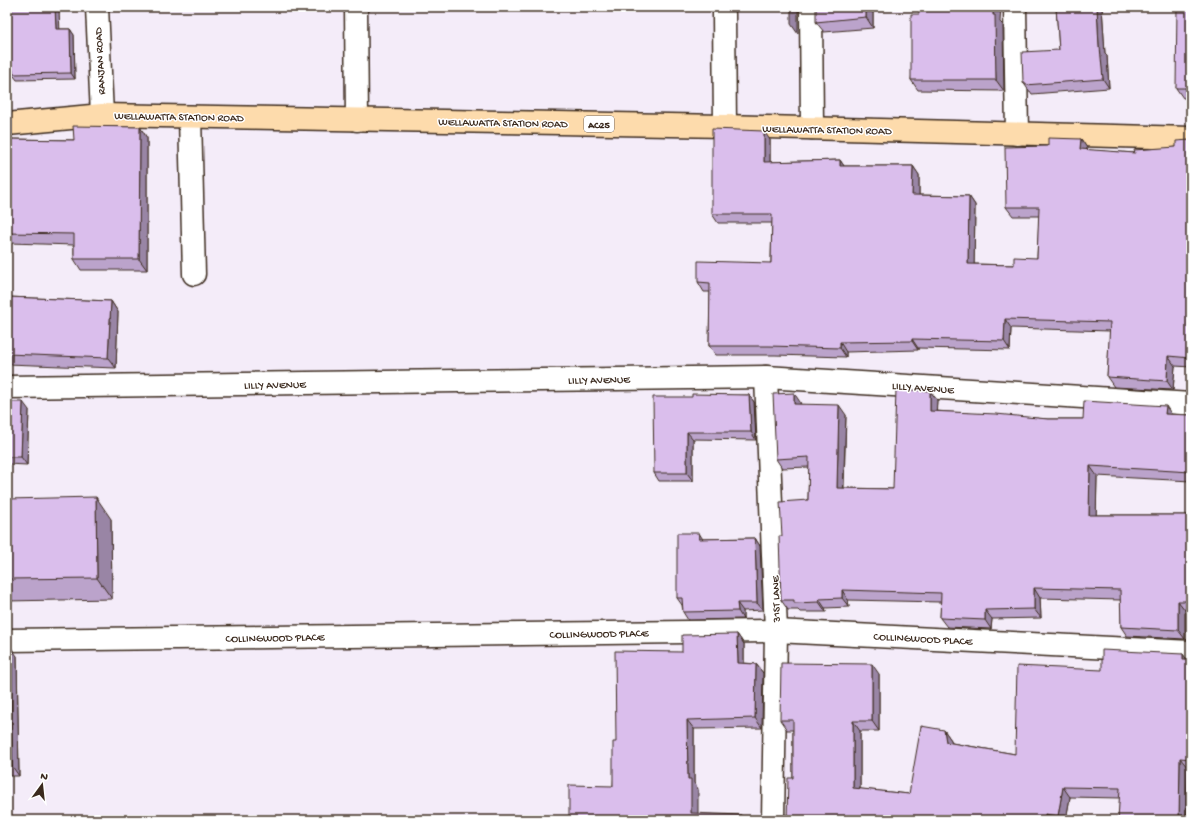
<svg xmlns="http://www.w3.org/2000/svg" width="1198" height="827" viewBox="0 0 1198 827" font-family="'Gochi Hand',sans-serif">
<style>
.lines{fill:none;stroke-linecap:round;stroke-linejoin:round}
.street-casing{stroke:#3b2a1e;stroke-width:25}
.primary-casing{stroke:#3b2a1e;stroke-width:25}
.street{stroke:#fff;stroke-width:22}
.primary{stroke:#fddbac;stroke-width:22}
.wall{fill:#bba3cb;stroke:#3b2a1e}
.shaded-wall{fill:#9985a5;stroke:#3b2a1e}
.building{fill:#dabeec;stroke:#3b2a1e}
.labels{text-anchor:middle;stroke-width:3;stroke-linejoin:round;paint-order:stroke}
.shield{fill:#fff;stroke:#766a62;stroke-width:1}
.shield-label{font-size:10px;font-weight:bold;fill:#3b2a1e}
.street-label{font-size:11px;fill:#3b2a1e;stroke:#fff}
</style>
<rect width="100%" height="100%" fill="#f4ecf9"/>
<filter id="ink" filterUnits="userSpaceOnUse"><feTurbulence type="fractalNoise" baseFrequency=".025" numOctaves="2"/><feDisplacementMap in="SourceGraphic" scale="8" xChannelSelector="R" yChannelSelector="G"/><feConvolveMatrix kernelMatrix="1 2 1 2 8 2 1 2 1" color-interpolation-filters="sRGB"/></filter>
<g filter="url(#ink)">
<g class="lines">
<defs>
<g id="street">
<path d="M97,7L102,115"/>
<path d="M356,7L357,120"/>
<path d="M811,7L812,128"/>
<path d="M1015,7L1017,134"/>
<path d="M724,14L725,126"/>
<path d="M190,117L194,274"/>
<path d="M766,377L776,631L773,820"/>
<path d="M7,387L766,377L1191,404"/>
<path d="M7,640L776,631L1191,652"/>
</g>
<path id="primary" d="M7,124L102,115L725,126L1191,138"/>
</defs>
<use href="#street" class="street-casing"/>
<use href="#primary" class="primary-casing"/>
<use href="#street" class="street"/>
<use href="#primary" class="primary"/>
</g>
<g class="wall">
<path d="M7,7L60,29H70L74,35L75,79L17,80L14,76L7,75Z"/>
<path d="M873,7V28L824,32L816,22Z"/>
<path d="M1056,7H1102L1105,54L1107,56L1109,88L1032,94L1030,91H1029L1023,82L1059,50Z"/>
<path d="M1191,7V98H1183L1176,88Z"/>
<path d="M919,14L1000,22L1003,25L1004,91L918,90L911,80Z"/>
<path d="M140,127L147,138V270H81L74,259V245L10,243L7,239V139L74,140Z"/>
<path d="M1081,139L1087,148V150L1135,153L1176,147L1191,139V367L1175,366L1173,390L1114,387L1107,377L1110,331L1011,328L1010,350L918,348V350L846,352V357L775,355H716L709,346L710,292H704L698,282L771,263L772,223H718L712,214L770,140V162L840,160L844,166H913L919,175V195L969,196L975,205L974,264L1014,265L1037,258L1039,216H1013L1006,207L1048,146Z"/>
<path d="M7,297L111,301L118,312L116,368L7,364Z"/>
<path d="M930,391L937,400L936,411L1048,419H1083L1171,414L1191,415V481L1097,476L1096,515H1191V610H1185V639L1127,636L1121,627V600L1040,598L1041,618L992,619L991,629L947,627L940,618L941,602L848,600L849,607L825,608L826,612H800L798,610H788L781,600L782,536L808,500L809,467L782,468L776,459L800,402V404L846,415L844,488L893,489Z"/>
<path d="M749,395L754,402L756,440L693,439V481H659L654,473L692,397Z"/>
<path d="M7,402L29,410L27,465L7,464Z"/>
<path d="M7,499L111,519L112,599L7,601Z"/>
<path d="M755,538L760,546L763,610L743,611V619L688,620L683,612L682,605L677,598L703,539Z"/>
<path d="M737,634L744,644V663L756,664L763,673L762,728L694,729V783L698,789L569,820L613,786L616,742L682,652Z"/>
<path d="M7,646L17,656L19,776H7Z"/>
<path d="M1183,654L1186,659H1191V769L1188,768L1186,820H1118L1120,798L1070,797L1066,820H787L793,778V730H787L780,720L879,674V731H860V789L909,794L944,730L951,740L952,743L1015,754L1102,670Z"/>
</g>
<g class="shaded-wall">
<path d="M55,7H59L60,35L56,29Z"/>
<path d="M791,7H798V34L791,24Z"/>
<path d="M866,7H873V28L866,17Z"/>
<path d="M993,7H1001L1000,22L1003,25L1004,91L996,80L993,15Z"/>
<path d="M1097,7H1102L1105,54L1107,56L1109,88L1103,79L1099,47Z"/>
<path d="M70,29L74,35L75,79L71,73Z"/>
<path d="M140,127L147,138V270L139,259Z"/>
<path d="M764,131L770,140V172L764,162Z"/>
<path d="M1081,139L1087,148L1086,158L1080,149Z"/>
<path d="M840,160L846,169L840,166Z"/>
<path d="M913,166L919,175V204L912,195Z"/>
<path d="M969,196L975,205L974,273L968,264Z"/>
<path d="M111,301L118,312L116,368L108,358Z"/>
<path d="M1005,319L1011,328L1010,350L1004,341Z"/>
<path d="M912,339L918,348V350L912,341Z"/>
<path d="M840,342L846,352V357L840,348Z"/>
<path d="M1168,356L1175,366L1173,390L1167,381Z"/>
<path d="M930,391L937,400L936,421L930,411Z"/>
<path d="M794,393L800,402L801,414L794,404Z"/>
<path d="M749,395L754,402L756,440L751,432Z"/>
<path d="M23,402L29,410L27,465L21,457Z"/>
<path d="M839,405L846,415L843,497L837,488Z"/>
<path d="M1166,406L1172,415L1165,414Z"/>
<path d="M687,432L693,439V481L687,473Z"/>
<path d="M1090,466L1097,476L1096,524L1089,515Z"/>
<path d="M96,497L111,519L112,599L97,578Z"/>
<path d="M699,533L704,541L699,539Z"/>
<path d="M755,538L760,546L763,610L757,603Z"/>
<path d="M1034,588L1040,598L1041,618L1034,609Z"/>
<path d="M842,590L848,600L849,607L842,598Z"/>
<path d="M819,599L825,608L826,612L819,602Z"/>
<path d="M1178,601L1185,610V639L1178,630Z"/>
<path d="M737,603L743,611V619L738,611Z"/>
<path d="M985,610L992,619L991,629L985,620Z"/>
<path d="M737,634L744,644V673L738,663Z"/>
<path d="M10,646L17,656L19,776L12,766Z"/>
<path d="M1183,654L1190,664L1183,659Z"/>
<path d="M756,664L763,673L762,728L755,718Z"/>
<path d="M872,664L879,674V731L872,721Z"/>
<path d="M687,720L694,729V783L698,789V820L691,813L688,779Z"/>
<path d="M853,721L860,731V799L853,788Z"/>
<path d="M944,730L951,740L953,752L946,742Z"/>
<path d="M1180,758L1188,768L1186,820H1179Z"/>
<path d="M1063,787L1070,797L1066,820H1061L1058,816Z"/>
<path d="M1045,814L1049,820H1045Z"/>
<path d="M741,815L745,820H741Z"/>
</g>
<g class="building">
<path d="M7,7H55L56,29H70L71,73L13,74V70H7Z"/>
<path d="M816,7H866V17L816,22Z"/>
<path d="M919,7H993V15H995L996,80H911V14H919Z"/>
<path d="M1056,7H1097L1099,47H1100L1103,79L1025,85V82H1023L1022,52L1059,50Z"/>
<path d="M1177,7H1191V88H1176Z"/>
<path d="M73,126L140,127L139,259H74V234L7,233V139L74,140Z"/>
<path d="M712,129L764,131V162L840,160V166H913L912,195L969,196L968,264L1014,265V257L1037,258L1039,207H1006L1005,147L1048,146V138L1081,139L1080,149L1135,153L1134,150L1176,147V141L1190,140L1191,139V358L1168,356L1167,381L1107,377L1110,322L1005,319L1004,341L912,339V341L840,342V348L769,346H709L710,283L698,282V261L771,263L772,214H712Z"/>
<path d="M7,297L111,301L108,358L7,354Z"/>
<path d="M896,389L930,391V411L996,414L1048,419H1083L1084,401L1166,406L1165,414L1191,415V472L1090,466L1089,515H1191V601H1178V630L1121,627L1120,590L1034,588V609L985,610V620L940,618L941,593L842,590V598L819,599V602L794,603V600H781L779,536H782L780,502L808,500L809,457L776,459L773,394L794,393V404L839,405L837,488L893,489Z"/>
<path d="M692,394L749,395L751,432H687V473H654L653,397H692Z"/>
<path d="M7,402H23L21,457H7Z"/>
<path d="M96,497L97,578L7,579V499Z"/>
<path d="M677,533H699V539L755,538L757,603H737L738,611L683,612L682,598H677Z"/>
<path d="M737,634L738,663L756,664L755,718L687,720L688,779H691V813L741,815V820H569V785L613,786V742H616L615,651L682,652V635Z"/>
<path d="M7,646H10L12,766H7Z"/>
<path d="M1102,650L1183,654V659H1191V759L1180,758L1179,820H1118L1120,788L1063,787L1058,816L1045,814V820H787L788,778H793V720H780L781,663L872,664V721H853V788L909,794L921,726L944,730L946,742L1015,754L1017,666L1102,670Z"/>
</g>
</g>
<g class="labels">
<rect class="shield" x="584" y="116" width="30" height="16" rx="3"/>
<g class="shield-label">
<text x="599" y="128">AC25</text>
</g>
<g class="street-label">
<text transform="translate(99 61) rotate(-93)" y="4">RANJAN ROAD</text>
<text transform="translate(179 116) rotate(1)" y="4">WELLAWATTA STATION ROAD</text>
<text transform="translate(503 122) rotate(1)" y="4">WELLAWATTA STATION ROAD</text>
<text transform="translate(827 129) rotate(1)" y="4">WELLAWATTA STATION ROAD</text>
<text transform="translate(599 379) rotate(-1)" y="4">LILLY AVENUE</text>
<text transform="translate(275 384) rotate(-1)" y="4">LILLY AVENUE</text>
<text transform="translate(923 387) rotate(4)" y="4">LILLY AVENUE</text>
<text transform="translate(775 599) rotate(-92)" y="4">31ST LANE</text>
<text transform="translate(599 633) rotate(-1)" y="4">COLLINGWOOD PLACE</text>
<text transform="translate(275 637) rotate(-1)" y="4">COLLINGWOOD PLACE</text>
<text transform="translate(923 638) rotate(3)" y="4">COLLINGWOOD PLACE</text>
</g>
</g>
<rect width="1198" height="827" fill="none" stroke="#fff" stroke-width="24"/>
<rect x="12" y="12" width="1174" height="803" fill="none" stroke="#3b2a1e" stroke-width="1.5" filter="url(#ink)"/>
<g transform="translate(42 785) rotate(15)" stroke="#ffffff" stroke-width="3" paint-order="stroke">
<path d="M0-3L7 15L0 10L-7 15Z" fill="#3b2a1e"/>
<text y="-6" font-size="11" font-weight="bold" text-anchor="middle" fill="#3b2a1e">N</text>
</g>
</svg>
